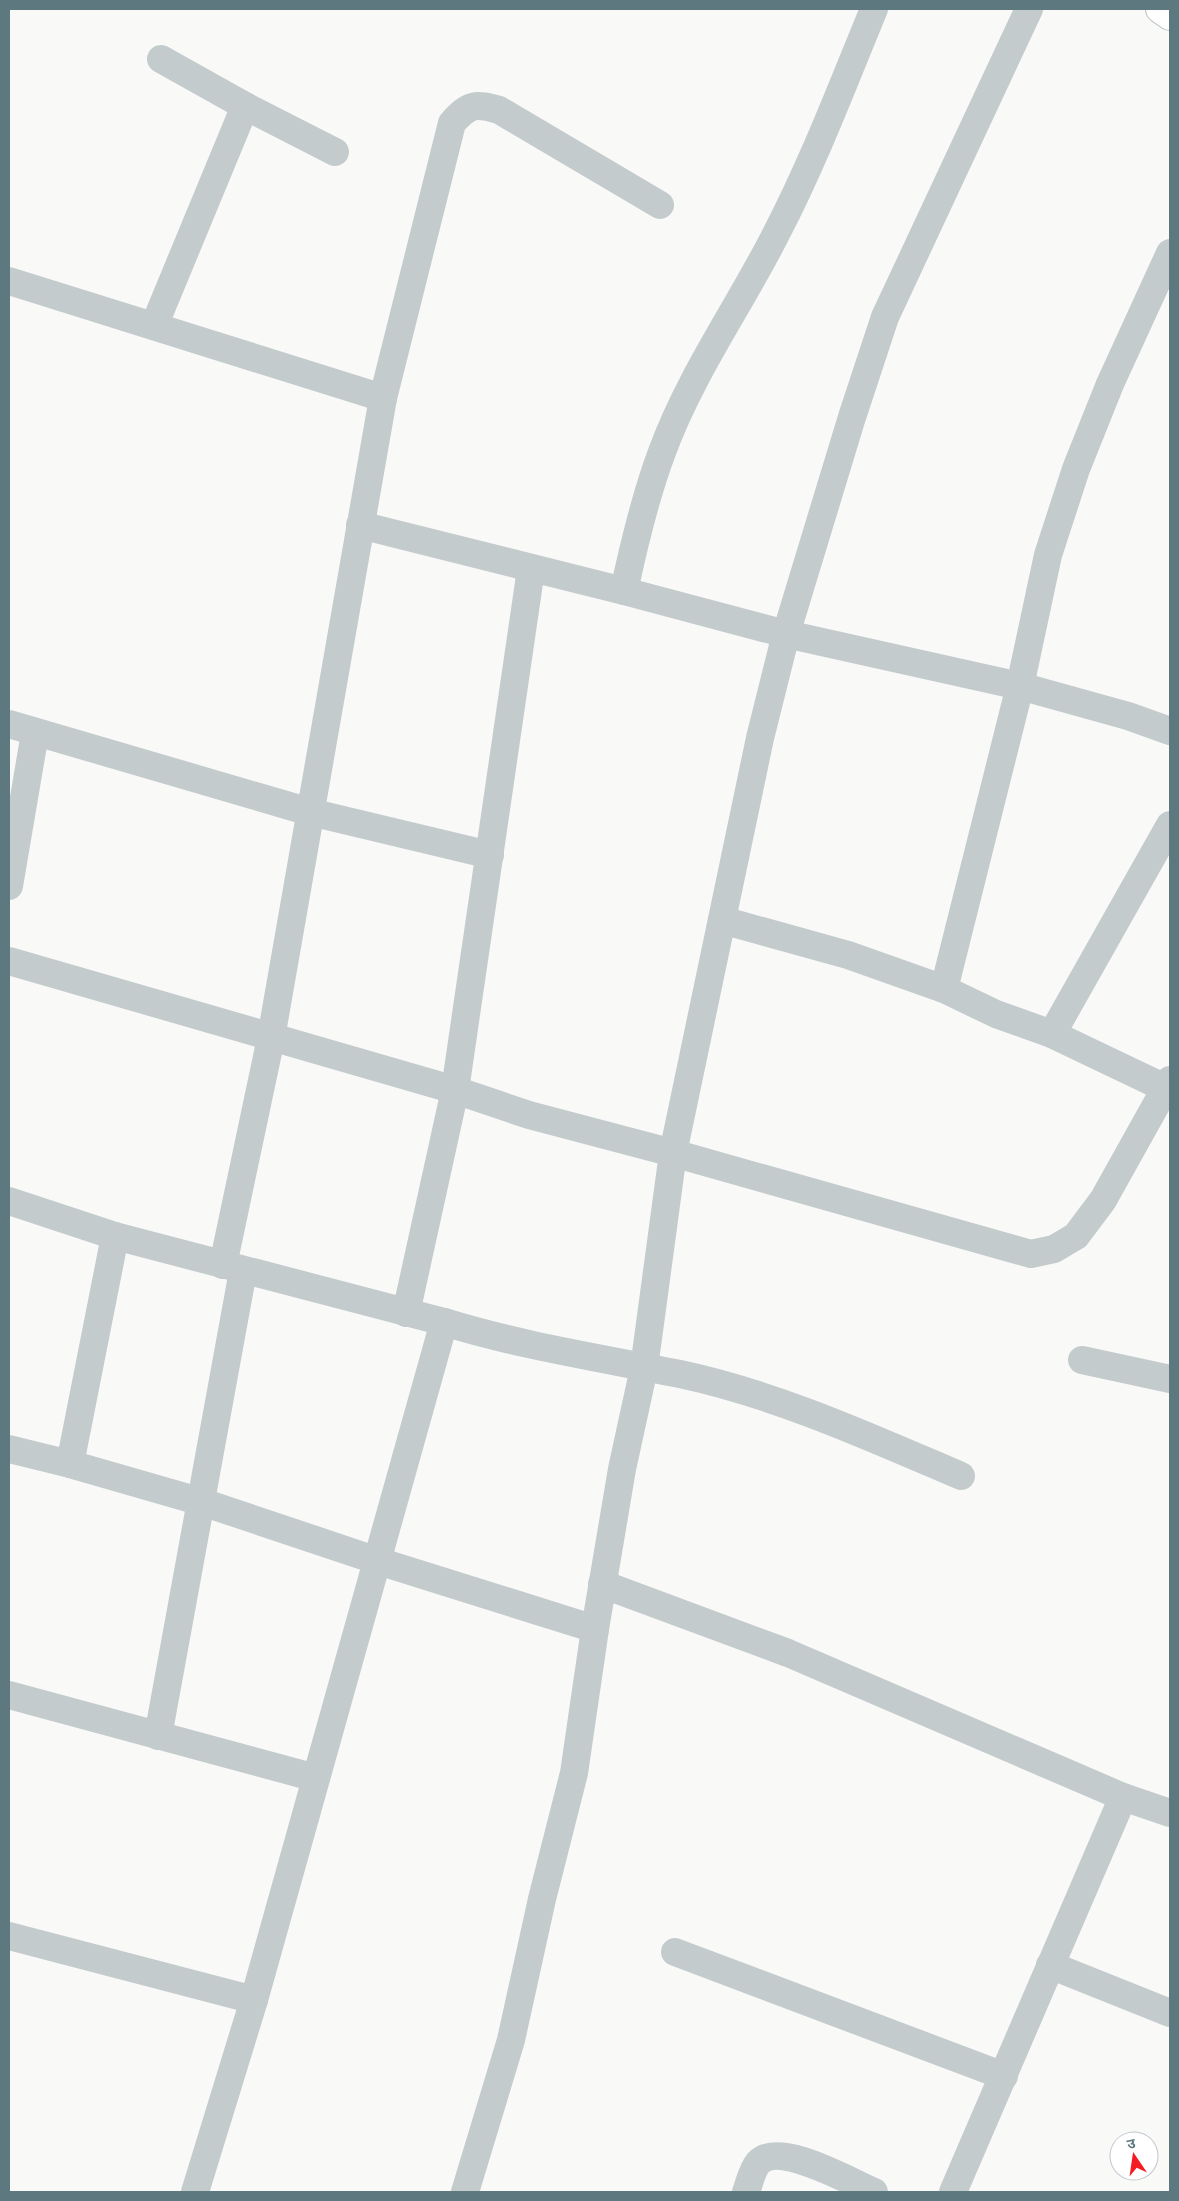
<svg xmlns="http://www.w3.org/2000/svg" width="1179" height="2201" viewBox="0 0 1179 2201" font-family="Lato,'Noto Sans Devanagari',sans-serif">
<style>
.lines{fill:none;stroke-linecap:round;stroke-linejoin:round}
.secondary-casing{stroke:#b4bec0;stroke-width:30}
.street{stroke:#c4cbcd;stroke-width:28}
.secondary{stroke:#fff;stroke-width:28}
</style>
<rect width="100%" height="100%" fill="#f9f9f7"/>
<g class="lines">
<defs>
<path id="secondary" d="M1160,9L1170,16"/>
</defs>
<use href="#secondary" class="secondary-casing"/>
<g class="street">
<path d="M1029,9L885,317L852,417L786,634L760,738L673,1153L1031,1254L1054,1249L1076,1236L1103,1200L1170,1080"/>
<path d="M161,59L245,106L335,152"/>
<path d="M9,281L383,398"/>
<path d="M154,326L245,106"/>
<path d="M360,525L624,591L786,634L1020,686L1128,716L1170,731"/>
<path d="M624,591C634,544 645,497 662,452C690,375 739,307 776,234C814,161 843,84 874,9"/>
<path d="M9,724L310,812L490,855"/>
<path d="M9,886L35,733"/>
<path d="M722,920L848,955L944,989L996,1014L1052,1034L1165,1088"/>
<path d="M9,961L455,1090L529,1115L673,1153L644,1368L622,1469L595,1629L378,1561L202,1502L70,1464L9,1449"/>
<path d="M944,989L1020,686L1048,555L1076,469L1110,384L1170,253"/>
<path d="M1052,1034L1170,825"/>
<path d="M9,1201L115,1236L444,1322C522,1346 601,1358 680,1374C778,1395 870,1437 961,1476"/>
<path d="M223,1265L271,1038L383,398L452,123C469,104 475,103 499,110L660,205"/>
<path d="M406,1313L455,1090L531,569"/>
<path d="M1082,1360L1170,1379"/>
<path d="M70,1464L115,1236"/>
<path d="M602,1584L788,1653L1123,1797L1170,1813"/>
<path d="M9,1695L316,1778"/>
<path d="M158,1736L243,1271"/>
<path d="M9,1936L254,2000"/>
<path d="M675,1952L1004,2076"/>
<path d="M1050,1965L1170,2013"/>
<path d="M195,2192L254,2000L444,1322"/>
<path d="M465,2192L511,2040L542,1899L574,1773L595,1629"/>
<path d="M746,2192C749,2184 752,2170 758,2163C779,2140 850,2182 874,2192"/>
<path d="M953,2192L1123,1797"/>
</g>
<use href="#secondary" class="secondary"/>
</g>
<rect width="1179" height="2201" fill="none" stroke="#5d787f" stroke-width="20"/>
<g transform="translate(1134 2156) rotate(347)"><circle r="24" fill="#ffffff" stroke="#bec9cc"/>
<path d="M0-4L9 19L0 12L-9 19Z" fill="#f51b23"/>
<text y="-8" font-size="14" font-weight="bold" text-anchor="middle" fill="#5d787f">उ</text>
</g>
</svg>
